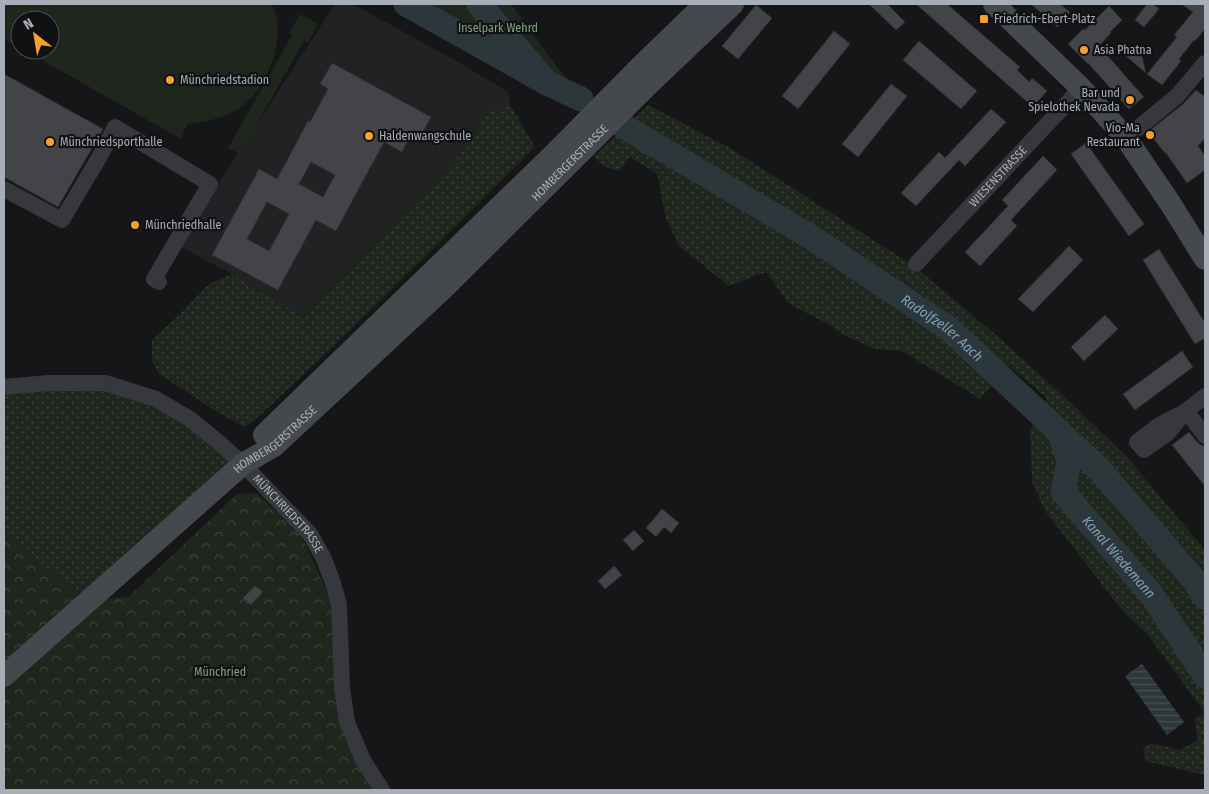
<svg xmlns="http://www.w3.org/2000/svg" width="1209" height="794" viewBox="0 0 1209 794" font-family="'Fira Sans Condensed',sans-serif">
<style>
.built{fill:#222225}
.grass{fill:url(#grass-dots)}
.forest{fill:url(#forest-crowns)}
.park{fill:#1e261e}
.water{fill:url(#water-rules)}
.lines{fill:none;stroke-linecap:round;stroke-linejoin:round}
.river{stroke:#2c373c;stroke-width:25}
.building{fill:#424448;stroke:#303034;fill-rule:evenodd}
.minor{stroke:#37383d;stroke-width:16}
.secondary{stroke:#45484d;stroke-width:22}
.poi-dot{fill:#f7a02f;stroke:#111113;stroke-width:2}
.labels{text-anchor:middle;stroke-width:4.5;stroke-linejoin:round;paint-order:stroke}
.poi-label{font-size:12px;fill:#a8aeb8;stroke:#111113;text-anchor:start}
.park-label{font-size:12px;fill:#7fa47e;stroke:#111113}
.street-label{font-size:12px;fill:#a8aeb8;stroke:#111113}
.water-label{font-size:14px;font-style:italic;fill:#7ea0b4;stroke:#111113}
</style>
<defs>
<pattern id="grass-dots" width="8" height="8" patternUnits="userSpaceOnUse" patternTransform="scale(1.25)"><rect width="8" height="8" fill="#1e261e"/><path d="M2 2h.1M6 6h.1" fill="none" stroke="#3c433d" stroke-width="1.8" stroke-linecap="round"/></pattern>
<pattern id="forest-crowns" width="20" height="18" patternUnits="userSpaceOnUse" patternTransform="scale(1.25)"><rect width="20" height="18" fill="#1e261e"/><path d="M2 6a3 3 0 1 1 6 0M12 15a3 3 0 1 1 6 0" fill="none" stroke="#3c433d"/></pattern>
<pattern id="water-rules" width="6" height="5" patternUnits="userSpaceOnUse" patternTransform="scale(1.25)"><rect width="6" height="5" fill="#2c373c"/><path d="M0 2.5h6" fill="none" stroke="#485156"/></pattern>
</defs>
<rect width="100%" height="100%" fill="#161618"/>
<path class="built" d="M335,4H353L467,67L508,92L511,106L468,166L381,238L304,317L232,274L181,247L210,196Z"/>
<g class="grass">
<path d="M648,105L730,148L914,266L997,336L1070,402L1126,456L1205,550V775L1145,761L1143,749L1151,743L1180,750L1198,740L1195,719L1205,713L1148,635L1121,609L1045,511L1032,482L1030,431L1047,398L1009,366L980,399L902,351L874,349L846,336L826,323L789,304L766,272L729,286L679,246L666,219L657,174L630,157L619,171L603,166L594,156Z"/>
<path d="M511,106L535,147C442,240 350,332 254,421L244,427L214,410L159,374L152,361V340L180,314L209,284L232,274L304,317L446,173L474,136L489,111Z"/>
<path d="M49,383L156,399L243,464L88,602L13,539L4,528V387Z"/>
</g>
<path class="forest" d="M257,493L301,535L332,603L345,723L379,790H4V528L13,539L88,602L129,596L237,494Z"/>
<g class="park">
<path d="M4,4H272C274,11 278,19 278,27C278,60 261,100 229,114C216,120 202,122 187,124L181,139L24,50H50V20H20V48L4,39Z"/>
<path d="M406,4H511L581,99L547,83Z"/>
<path d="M300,14L318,24L308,43L304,41L240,154L228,148L292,35L289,33Z"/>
</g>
<path class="water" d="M1142,664L1184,722L1167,735L1125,676Z"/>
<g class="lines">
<g class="river">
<path d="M406,4L547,83"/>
<path d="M479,4L547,83L581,99"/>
<path id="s1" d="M623,126L811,237L948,328L1099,469L1195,581L1205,597"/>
<path id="s2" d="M1059,431L1069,462L1063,492L1151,594L1205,676"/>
</g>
</g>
<g class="building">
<path d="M869,4H887L905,22L896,30Z"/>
<path d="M916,4H947L1020,67L1017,70L1029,82L1032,78L1047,91L1033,107Z"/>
<path d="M1031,4H1060L1070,12L1057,27Z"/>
<path d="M1147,4H1153L1159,9L1144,27L1135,20Z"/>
<path d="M1181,4H1205V29L1195,41L1194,40L1179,59L1181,61L1162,85L1147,74L1177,37L1174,35L1193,12Z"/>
<path d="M756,5L772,18L738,59L722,46Z"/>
<path d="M1109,6L1122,20L1110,32L1111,33L1099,46L1144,97L1129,109L1088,63V64L1068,44L1083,29L1085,30Z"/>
<path d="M834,31L850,44L798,109L782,96Z"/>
<path d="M919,41L977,91L961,109L903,60Z"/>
<path d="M1141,53L1146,73L1126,56Z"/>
<path d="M332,63L431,117L419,139L411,135L402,152L384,142L336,231L316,220L278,290L212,255L259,169L277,179L308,121L310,122L328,89L320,84ZM311,162L335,175L323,197L299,184ZM267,202L289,214L269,251L247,239Z"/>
<path d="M4,74L103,129L58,207L4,177Z"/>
<path d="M891,84L907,96L858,157L842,144Z"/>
<path d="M1196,90L1205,97V138L1198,146L1205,156V170L1187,183L1166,153H1165L1148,132L1183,104Z"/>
<path d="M991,109L1006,122L965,166L959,160L916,206L901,193L939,152L945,158Z"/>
<path d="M1086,143L1144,224L1129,236L1071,154Z"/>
<path d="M1043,156L1057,170L1011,220L1017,226L980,266L965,252L1008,206L1002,200Z"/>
<path d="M1069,246L1083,260L1033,312L1018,299Z"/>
<path d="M1159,249L1205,323V338L1195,344L1143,260Z"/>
<path d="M1105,315L1118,329L1084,361L1071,347Z"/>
<path d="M1182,351L1193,367L1135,410L1123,394Z"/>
<path d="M1189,432L1197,442L1201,445L1205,446V486L1172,445Z"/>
<path d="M662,509L679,523L671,533L664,527L656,537L646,528Z"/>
<path d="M634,530L644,541L633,551L623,540Z"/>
<path d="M614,566L622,575L605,589L598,581Z"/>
<path d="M255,586L263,592L251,605L243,598Z"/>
</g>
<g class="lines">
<g class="minor">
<path d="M1126,138L1177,96L1205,63"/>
<path d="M4,189L62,220L100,156L115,127L210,184L154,279L159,282"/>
<path id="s3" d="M916,264L1081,88"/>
<path id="s4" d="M4,387L49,383H105L156,399L190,419L217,441L243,464L310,534L323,557L332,580L339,604L342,688L347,722L363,760L382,790"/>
<path d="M1186,411L1159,425L1137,442L1144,450L1168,433L1186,411L1205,396"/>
<path d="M1186,411L1205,436"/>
</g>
<g class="secondary">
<path d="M994,4L1081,88L1126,138L1170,203L1205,259"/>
<path d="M264,435L552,156L642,65L705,4"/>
<path id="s5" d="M4,676L243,464L274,446L444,288L647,86L733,4"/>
</g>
</g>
<g class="poi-dot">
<rect x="979" y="14" width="10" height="10" rx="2.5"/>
<circle cx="1084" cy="50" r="5"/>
<circle cx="170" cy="80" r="5"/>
<circle cx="1130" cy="100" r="5"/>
<circle cx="1150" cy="135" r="5"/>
<circle cx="369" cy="136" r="5"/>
<circle cx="50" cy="142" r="5"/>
<circle cx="135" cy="225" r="5"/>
</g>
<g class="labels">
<g class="poi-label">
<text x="994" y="23">Friedrich-Ebert-Platz</text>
<text x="1094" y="54">Asia Phatna</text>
<text x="180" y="84">Münchriedstadion</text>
<text x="1120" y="97" text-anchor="end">Bar und<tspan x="1120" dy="14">Spielothek Nevada</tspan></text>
<text x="1140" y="132" text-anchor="end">Vio-Ma<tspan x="1140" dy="14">Restaurant</tspan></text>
<text x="379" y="140">Haldenwangschule</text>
<text x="60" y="146">Münchriedsporthalle</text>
<text x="145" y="229">Münchriedhalle</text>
</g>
<g class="park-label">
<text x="498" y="32">Inselpark Wehrd</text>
<text x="220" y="676">Münchried</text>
</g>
<g class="street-label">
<text dy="4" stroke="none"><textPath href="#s5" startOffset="765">HOMBERGERSTRASSE</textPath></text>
<text dy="4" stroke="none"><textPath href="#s3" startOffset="120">WIESENSTRASSE</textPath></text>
<text dy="4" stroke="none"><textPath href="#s5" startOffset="360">HOMBERGERSTRASSE</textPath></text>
<text dy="4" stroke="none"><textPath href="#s4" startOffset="331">MÜNCHRIEDSTRASSE</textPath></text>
</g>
<g class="water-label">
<text dy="5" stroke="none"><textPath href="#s1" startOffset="378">Radolfzeller Aach</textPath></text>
<text dy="5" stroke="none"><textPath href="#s2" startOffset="149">Kanal Wiedemann</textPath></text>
</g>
</g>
<rect width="1209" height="794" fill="none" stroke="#a8aeb8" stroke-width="10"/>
<g transform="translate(35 35) rotate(329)"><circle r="24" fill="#111113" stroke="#4d5055"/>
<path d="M0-4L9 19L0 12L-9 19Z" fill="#f7a02f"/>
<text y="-8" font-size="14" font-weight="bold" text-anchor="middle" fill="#a8aeb8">N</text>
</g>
</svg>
